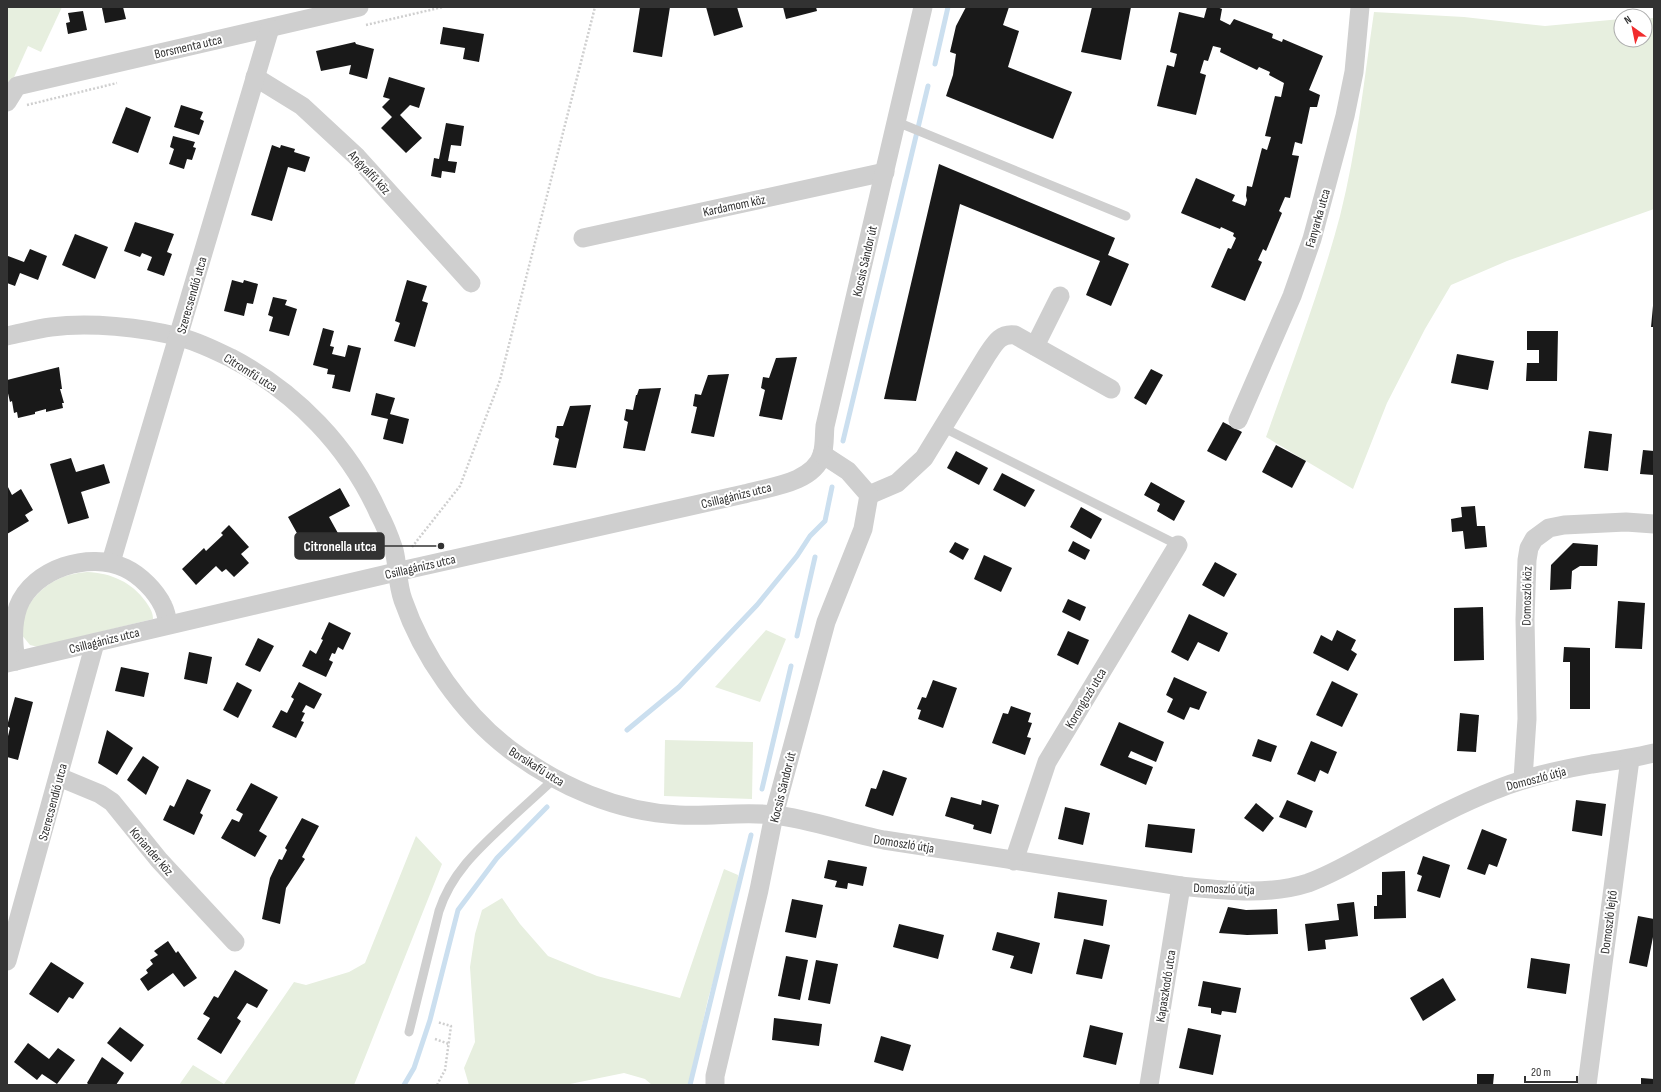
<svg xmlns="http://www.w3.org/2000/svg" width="1661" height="1092" viewBox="0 0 1661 1092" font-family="'Sofia Sans Condensed',sans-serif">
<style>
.green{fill:#e7efdf}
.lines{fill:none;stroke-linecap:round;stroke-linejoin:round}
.stream{stroke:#cbdfef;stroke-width:5}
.building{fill:#191919}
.path{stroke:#cfcfcf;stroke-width:2.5;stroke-dasharray:2 2;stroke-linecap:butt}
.service{stroke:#cfcfcf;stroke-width:9}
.minor{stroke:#cfcfcf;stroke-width:19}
.labels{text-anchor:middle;stroke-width:4;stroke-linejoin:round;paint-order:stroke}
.street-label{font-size:13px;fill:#323232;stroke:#fff}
.leader{fill:none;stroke:#323232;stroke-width:1.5}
.callout-dot{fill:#323232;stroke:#fff;stroke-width:1.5}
.callout{fill:#323232;stroke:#323232;stroke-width:1.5}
.callout-label{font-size:14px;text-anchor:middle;font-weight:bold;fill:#fff}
</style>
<rect width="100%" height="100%" fill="#fff"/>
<g class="green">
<path d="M7,7H62L41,52L28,46L7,93Z"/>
<path d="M1374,12L1464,17L1545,26L1621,19V40H1645V18H1654V209L1507,261L1451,285L1425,329L1387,403L1353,489L1266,437C1292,364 1320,291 1340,216C1357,149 1364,80 1374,12Z"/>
<path d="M87,572C111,573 132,582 146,602C150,608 153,612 153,619L38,647L30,645L21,634C22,628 21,618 23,612C25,609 29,605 31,602C45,583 63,574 87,572Z"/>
<path d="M766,630L786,639L760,702L715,687Z"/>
<path d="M665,740L753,742L752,799L664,796Z"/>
<path d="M416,836L442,864L354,1085H179L193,1065L224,1084L294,982L306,985L349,972L365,963Z"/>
<path d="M724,869L738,875L737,900L708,999L689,1085H652L645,1079L624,1073L570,1084L469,1085L464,1068L475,1042L470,967L475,934L482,910L502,898L520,924L548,956L597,976L680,998Z"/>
</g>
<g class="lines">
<g class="stream">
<path d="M935,64L948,7"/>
<path d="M843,441L928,86"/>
<path d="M797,636L815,557"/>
<path d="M627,730L679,687L757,605L797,556L810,536L825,521L832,487"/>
<path d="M762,789L791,666"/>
<path d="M404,1085L414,1068L430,1020L458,910L497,858L547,807"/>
<path d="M690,1085L751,835"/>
</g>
</g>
<g class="building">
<path d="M106,7H123L126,19L105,23L102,8Z"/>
<path d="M640,7H670L662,57L633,52Z"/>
<path d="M706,7H737L743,27L714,36Z"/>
<path d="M783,7H816L817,11L786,19Z"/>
<path d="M966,7H1009L1003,25L1019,31L1008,67L1072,92L1053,139L946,96L953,75L956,54L950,52L956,26Z"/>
<path d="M1092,7H1131L1121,60L1081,52Z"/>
<path d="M1207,7H1217L1222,9L1220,20L1230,25L1234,19L1273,34L1272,38L1282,42L1283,39L1323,56L1309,90L1320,95L1317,107H1310L1302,144L1295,142L1292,155L1299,156L1290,198L1285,197L1279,211L1282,213L1266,251L1263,249L1258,260L1262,262L1245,301L1211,287L1228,248L1231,249L1236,238L1233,236L1234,233L1221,227L1220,229L1181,213L1196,178L1235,195L1232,201L1245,206L1247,200L1246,196L1247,186L1252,187L1262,148L1267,150L1271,137L1265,136L1275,96L1281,97L1284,83L1269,75L1270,72L1259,67L1257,70L1220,52L1221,48L1213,46L1208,61L1204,60L1200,73L1206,75L1196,115L1157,106L1167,65L1174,67L1177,54L1170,52L1179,12L1204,18Z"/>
<path d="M83,11L87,30L68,34L66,23L70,22L68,13Z"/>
<path d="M443,27L484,34L479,62L463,59L465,48L440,44Z"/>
<path d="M355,42L356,44L374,49L367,79L349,74L351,65L321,71L316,51Z"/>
<path d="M389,77L425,88L419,108L410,105L400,115L422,138L406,153L381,128L392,117L382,107L390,99L383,97Z"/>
<path d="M181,105L203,112L200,119L204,121L199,135L174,127Z"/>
<path d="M126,107L151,117L138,153L112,143Z"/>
<path d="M446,123L464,126L461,146L451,145L448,161L457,162L455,173L442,171L441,178L431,176L434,158L439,159Z"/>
<path d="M173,136L195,142L193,147L196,148L192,160L187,159L184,169L169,164L174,149L170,147Z"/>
<path d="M272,145L280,148L281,145L295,149L294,152L310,157L305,172L288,167L272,221L251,215Z"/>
<path d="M939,164L1115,238L1108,255L1129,264L1111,306L1086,295L1100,261L960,204L916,401L884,399Z"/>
<path d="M135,222L174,234L167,252L172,254L164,276L147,270L152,257L142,253L140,257L124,251Z"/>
<path d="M75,234L108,247L95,279L62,265Z"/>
<path d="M30,249L47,256L38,280L20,273L15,286L7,283L8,256L24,262Z"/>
<path d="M232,280L243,283L244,280L258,284L253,304L247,303L244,316L224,311Z"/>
<path d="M407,280L427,286L422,301L428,303L415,347L394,341L400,323L395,321Z"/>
<path d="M273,297L287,300L285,305L297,309L289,336L269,331L273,317L268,315Z"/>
<path d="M1653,306H1654V327H1651Z"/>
<path d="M323,328L334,331L330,346L334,347L332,354L345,357L348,345L361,348L350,392L332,388L335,375L327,374L328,369L313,365Z"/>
<path d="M1527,331H1558L1557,381H1526L1527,363H1539V350H1527Z"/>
<path d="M1457,354L1494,361L1488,390L1451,383Z"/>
<path d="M797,357L782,420L759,416L765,390L761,388L763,377L769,378L776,358Z"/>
<path d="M59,367L62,389H60L64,403H62L63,408L46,412V409L35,412V414L18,418L17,412L14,413L12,401L10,402L7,389V380Z"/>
<path d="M1151,369L1163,375L1146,405L1134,398Z"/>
<path d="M729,374L714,437L691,433L697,407L693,406L695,394L701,395L708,375Z"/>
<path d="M661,388L645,451L623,448L628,422L624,420L626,409L633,410L636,395H637L639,389Z"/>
<path d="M376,393L395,398L390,414L409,419L403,444L383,439L388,419L371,415Z"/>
<path d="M591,405L576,468L553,465L559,439L555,437L557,426H563L570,406Z"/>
<path d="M1223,422L1242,432L1226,461L1207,451Z"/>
<path d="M1589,431L1612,434L1608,471L1584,468Z"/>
<path d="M1276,445L1306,461L1292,488L1262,472Z"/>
<path d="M1643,450L1654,451V475L1640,474Z"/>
<path d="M956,451L988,468L979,485L947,468Z"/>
<path d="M71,458L76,472L104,464L110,483L81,492L89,518L68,524L50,464Z"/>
<path d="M1002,473L1035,490L1025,507L993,490Z"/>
<path d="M1151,482L1185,501L1174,521L1157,511L1160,504L1144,495Z"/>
<path d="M7,485L12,495L21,489L33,510L25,515L29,521L7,534Z"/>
<path d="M340,488L350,506L329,517L339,535L308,553L288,517Z"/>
<path d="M1475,506L1477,526H1485L1487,547L1465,549L1463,531L1452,532L1451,519L1462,517L1461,507Z"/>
<path d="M1081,507L1102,519L1091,539L1070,527Z"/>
<path d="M229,525L249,547L241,554L249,563L234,577L226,569L222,572L216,566L196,585L182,569L204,548L206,551L223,535L221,533Z"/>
<path d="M1073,541L1090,550L1085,560L1068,551Z"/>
<path d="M955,542L969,549L963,560L949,552Z"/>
<path d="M1573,543L1598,545L1597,566H1580L1572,571L1571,589L1550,590L1551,565Z"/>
<path d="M984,555L1012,568L1001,592L974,579Z"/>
<path d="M1215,562L1237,574L1224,597L1202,585Z"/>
<path d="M1068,599L1086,607L1080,621L1062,612Z"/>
<path d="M1618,601L1645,603L1642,649L1615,648Z"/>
<path d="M1483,607L1484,660L1454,661V608Z"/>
<path d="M1189,614L1228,633L1219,652L1198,642L1188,661L1171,652Z"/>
<path d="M329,622L351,633L343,650L338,647L335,654L332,653L329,660L333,662L326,677L302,666L310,650L316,654L323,640L321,639Z"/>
<path d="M1337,630L1356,640L1351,650L1357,654L1348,671L1313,653L1321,635L1332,641Z"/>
<path d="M1068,631L1089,640L1078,665L1057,655Z"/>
<path d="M258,638L274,646L260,672L245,665Z"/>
<path d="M1564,647L1590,648V709H1570V662H1563Z"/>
<path d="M189,652L212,657L207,684L184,679Z"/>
<path d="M121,667L149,673L144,697L115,691Z"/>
<path d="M1174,677L1207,692L1199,710L1190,707L1184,720L1167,712L1173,699L1166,695Z"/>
<path d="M933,680L957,688L943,728L918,719L921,710L917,709L922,697L926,698Z"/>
<path d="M1332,681L1358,694L1342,727L1316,715Z"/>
<path d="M237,682L252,690L238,718L223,710Z"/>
<path d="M299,682L322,694L314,709L306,705L302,712L305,713L301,721L304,722L296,738L272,727L281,710L287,713L294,699L291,697Z"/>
<path d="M15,697L33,702L18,760L7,757V740L10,728L7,726Z"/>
<path d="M1011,706L1031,713L1028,722L1032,723L1027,737L1031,738L1025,755L992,743L1003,713L1008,714Z"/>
<path d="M1460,713L1479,715L1476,752L1457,751Z"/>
<path d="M1119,722L1164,742L1156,762L1131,751L1128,757L1153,767L1146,785L1100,765Z"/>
<path d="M107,730L133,748L117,775L98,763Z"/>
<path d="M1258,739L1277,746L1271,762L1252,756Z"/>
<path d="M1311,741L1337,752L1328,774L1320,770L1315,782L1297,774Z"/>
<path d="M143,756L159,767L146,795L127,780Z"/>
<path d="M883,770L907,778L893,816L865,806L871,788L876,789Z"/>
<path d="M187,779L211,790L200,813L203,815L194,835L163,820L170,805L174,807Z"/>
<path d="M251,783L278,797L259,831L267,836L255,857L221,838L232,819L239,822L243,814L236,810Z"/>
<path d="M951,797L981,805L982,800L999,805L991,834L973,829L974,825L945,816Z"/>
<path d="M1287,800L1313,811L1306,828L1279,817Z"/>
<path d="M1576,800L1606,804L1602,836L1572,831Z"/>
<path d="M1256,803L1274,818L1263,832L1244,818Z"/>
<path d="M1065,807L1090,813L1083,845L1058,839Z"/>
<path d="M302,818L319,826L302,857L305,859L286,888L280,924L262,919L270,878L279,859L282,860L287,850L285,848Z"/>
<path d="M1148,824L1195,829L1192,853L1145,847Z"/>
<path d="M1482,829L1507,839L1497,867L1489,864L1485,875L1467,869Z"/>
<path d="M1423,856L1450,865L1440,898L1417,891L1422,876L1417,874Z"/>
<path d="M828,860L867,867L863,886L848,883L847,889L835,887L837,881L824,878Z"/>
<path d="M1405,871L1406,918L1374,919V906H1377V895H1382V872Z"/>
<path d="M1058,892L1107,900L1103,926L1054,918Z"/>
<path d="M792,899L823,905L816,938L785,932Z"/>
<path d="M1354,902L1358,936L1325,940L1326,949L1308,951L1305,924L1339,920L1337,904Z"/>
<path d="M1228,907L1246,910L1277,909L1278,934L1247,935L1219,933Z"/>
<path d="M1638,916L1654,919V932L1647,967L1629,963Z"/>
<path d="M899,924L944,935L938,959L893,947Z"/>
<path d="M997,932L1040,943L1032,974L1010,968L1014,956L992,950Z"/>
<path d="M1084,939L1110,945L1102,979L1076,974Z"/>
<path d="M168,941L176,953L178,951L197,978L184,987L173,973L148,991L140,979L148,973L146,970L153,964L150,960L158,955L154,951Z"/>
<path d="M786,956L808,960L800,1000L778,996Z"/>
<path d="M1531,958L1570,964L1566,994L1527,988Z"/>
<path d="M816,960L838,964L830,1004L808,1000Z"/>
<path d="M51,962L84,983L73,999L69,997L58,1013L29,994Z"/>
<path d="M235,970L268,990L257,1008L247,1003L237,1018L241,1021L221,1054L197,1039L210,1018L203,1014L214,996L218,998Z"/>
<path d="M1443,978L1456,1000L1423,1021L1410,998Z"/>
<path d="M1203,981L1241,988L1236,1013L1222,1011L1221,1015L1211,1013V1008L1198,1006Z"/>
<path d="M774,1018L822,1024L819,1046L772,1040Z"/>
<path d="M1090,1025L1123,1033L1116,1065L1083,1057Z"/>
<path d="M120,1027L144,1045L131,1062L107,1043Z"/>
<path d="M1188,1028L1221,1035L1213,1075L1179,1068Z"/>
<path d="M881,1036L911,1045L903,1071L874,1062Z"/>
<path d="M28,1043L49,1059L58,1048L75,1060L57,1084L42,1074L37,1080L14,1062Z"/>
<path d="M102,1057L124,1073L116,1085H89L87,1083Z"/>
<path d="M1477,1074H1494L1493,1085H1477Z"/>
<path d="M1641,1078L1654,1079V1085H1641Z"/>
</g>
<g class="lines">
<g class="path">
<path d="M366,25L443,7"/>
<path d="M27,105L117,83"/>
<path d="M412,547L460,486L500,380L595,7"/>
<path d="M435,1039L449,1044"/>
<path d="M437,1085L445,1070L451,1026L437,1022"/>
</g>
<g class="service">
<path d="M897,122L1126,216"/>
<path d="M942,427L1178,545"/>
<path d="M409,1032L439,911C451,874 477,850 505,824C521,809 538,794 554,779"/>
</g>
<g class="minor">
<path d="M255,77L302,106L357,157L471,283"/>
<path d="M7,102L17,86L359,7"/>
<path d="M583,238L885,172"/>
<path d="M7,336C22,333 36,329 51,327C89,322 142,327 179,337C197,341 214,350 231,358C296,392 349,447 379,514C385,525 390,538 394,550C398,566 397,583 403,600C422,655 462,713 509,749C558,786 617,812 679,815C711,817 743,811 774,815C811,819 847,833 884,840L1181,886C1222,890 1268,896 1308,883C1333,874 1356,860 1378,848C1417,827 1454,806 1495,790C1526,777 1558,770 1592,764C1613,761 1633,758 1654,753"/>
<path d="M1035,346L1060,296"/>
<path d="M1238,420L1292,296L1312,239L1345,116L1354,72L1360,7"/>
<path d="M869,495L897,483L924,458L987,355C995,343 1000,333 1015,335L1111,389"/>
<path d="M111,562L270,28"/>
<path d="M16,661C13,642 12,625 18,607C33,568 90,551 125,568C140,575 156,591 163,606C166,612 167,618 168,624"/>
<path d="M7,663L396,572L744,494C769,487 813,483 822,455C825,446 824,435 825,426L923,7"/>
<path d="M59,777L100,794L112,802L159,860L235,942"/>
<path d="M1523,779L1527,719L1525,619L1527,560L1529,548L1534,539L1549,528L1564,525L1626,522L1654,524"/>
<path d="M1014,861L1047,762L1178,545"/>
<path d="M7,961L95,643"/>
<path d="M715,1085V1076L759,890L774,815L826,622L863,529L869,495L848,471L822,454"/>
<path d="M1149,1085L1181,886"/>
<path d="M1587,1085L1630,759"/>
</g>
</g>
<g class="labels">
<g class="street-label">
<text transform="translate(188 46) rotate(-13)" y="5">Borsmenta utca</text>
<text transform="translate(370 172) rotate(47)" y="5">Angyalfű köz</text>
<text transform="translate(734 205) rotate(-12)" y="5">Kardamom köz</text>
<text transform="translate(1317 218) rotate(-74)" y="5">Fanyarka utca</text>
<text transform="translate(864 261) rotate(-77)" y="5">Kocsis Sándor út</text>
<text transform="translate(191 295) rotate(-74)" y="5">Szerecsendió utca</text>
<text transform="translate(251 372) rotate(32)" y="5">Citromfű utca</text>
<text transform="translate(736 495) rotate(-14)" y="5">Csillagánizs utca</text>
<text transform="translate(420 566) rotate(-13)" y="5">Csillagánizs utca</text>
<text transform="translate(1526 596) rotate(-89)" y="5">Domoszló köz</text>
<text transform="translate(104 640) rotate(-14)" y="5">Csillagánizs utca</text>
<text transform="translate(1085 698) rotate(-59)" y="5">Korongozó utca</text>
<text transform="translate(537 766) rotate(32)" y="5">Borsikafű utca</text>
<text transform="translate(1536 778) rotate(-15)" y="5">Domoszló útja</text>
<text transform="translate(782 787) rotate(-76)" y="5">Kocsis Sándor út</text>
<text transform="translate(52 802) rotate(-75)" y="5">Szerecsendió utca</text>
<text transform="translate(904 843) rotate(9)" y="5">Domoszló útja</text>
<text transform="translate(152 851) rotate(49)" y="5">Koriander köz</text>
<text transform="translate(1224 888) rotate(2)" y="5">Domoszló útja</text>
<text transform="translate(1608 922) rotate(-83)" y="5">Domoszló lejtő</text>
<text transform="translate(1165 986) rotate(-81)" y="5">Kapaszkodó utca</text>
</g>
</g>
<path class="leader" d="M441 546L384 546"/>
<circle class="callout-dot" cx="441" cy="546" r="4"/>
<rect class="callout" x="295" y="533" width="89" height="26" rx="4"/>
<g class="callout-label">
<text x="340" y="551">Citronella utca</text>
</g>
<rect width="1661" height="1092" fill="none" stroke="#323232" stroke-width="16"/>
<g transform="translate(1633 28) rotate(327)"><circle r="19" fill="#ffffff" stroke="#adadad"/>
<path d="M0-3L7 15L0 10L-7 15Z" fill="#f12c2d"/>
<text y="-6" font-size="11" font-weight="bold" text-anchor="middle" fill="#323232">N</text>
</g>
<path d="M1525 1076v6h52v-6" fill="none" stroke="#323232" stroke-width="2"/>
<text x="1531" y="1076" font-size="12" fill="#323232" stroke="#ffffff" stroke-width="3" paint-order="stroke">20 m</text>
</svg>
